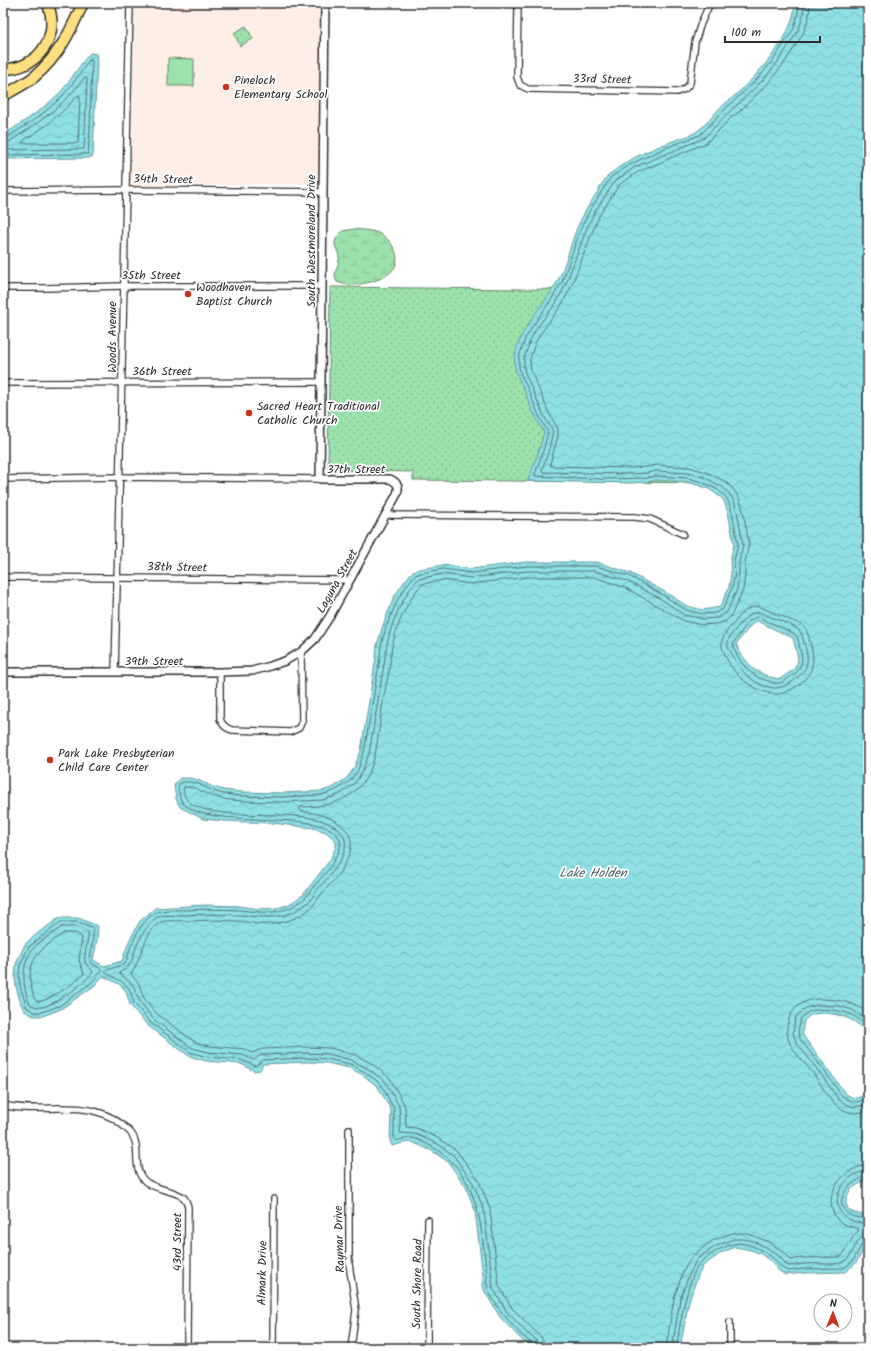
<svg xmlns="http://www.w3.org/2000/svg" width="871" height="1351" viewBox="0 0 871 1351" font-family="Kalam,sans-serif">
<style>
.built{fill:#feefe6}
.green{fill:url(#green-dots);stroke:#64866c}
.wetland{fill:url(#wetland-marsh);stroke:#64866c}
.pitch{fill:#9de1ac;stroke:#64866c}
.water{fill:url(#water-waves);stroke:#66989b;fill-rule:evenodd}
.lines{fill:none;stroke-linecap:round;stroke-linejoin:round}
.shore{stroke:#537375;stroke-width:1}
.street-casing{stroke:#2b2b2b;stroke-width:8}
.secondary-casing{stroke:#2b2b2b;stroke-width:10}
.highway-casing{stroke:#2b2b2b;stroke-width:13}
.street{stroke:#fff;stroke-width:5.5}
.secondary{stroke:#fff;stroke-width:7}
.highway{stroke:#fedf80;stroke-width:10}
.poi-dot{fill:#c8321e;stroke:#fff;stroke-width:1.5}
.labels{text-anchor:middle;stroke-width:3.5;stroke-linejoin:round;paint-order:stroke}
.street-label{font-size:12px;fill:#2b2b2b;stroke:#fff}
.poi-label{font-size:12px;fill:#2b2b2b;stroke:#fff;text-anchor:start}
.water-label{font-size:13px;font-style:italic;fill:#496163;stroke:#fff}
</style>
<defs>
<pattern id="green-dots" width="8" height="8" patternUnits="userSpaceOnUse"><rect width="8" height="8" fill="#9de1ac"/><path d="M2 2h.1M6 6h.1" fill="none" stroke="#87c194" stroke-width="1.8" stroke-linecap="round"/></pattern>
<pattern id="wetland-marsh" width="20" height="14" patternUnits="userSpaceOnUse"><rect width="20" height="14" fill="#9de1ac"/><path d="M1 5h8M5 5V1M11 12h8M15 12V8" fill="none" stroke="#87c194"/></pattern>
<pattern id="water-waves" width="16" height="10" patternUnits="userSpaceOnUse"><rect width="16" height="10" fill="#8ee0e5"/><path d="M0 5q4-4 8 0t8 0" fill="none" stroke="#7bc0c5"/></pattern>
</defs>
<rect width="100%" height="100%" fill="#fff"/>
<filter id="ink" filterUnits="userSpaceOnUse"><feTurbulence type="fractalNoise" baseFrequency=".025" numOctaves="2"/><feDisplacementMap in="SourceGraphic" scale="8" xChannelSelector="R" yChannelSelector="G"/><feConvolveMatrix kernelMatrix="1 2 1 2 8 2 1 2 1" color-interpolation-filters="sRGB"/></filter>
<g filter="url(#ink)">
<path class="built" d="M133,3H322L320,179L316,184L134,186L132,185L129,179Z"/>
<g class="green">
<path d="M246,26L253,39L240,46L234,33Z"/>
<path d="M330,287L706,291L704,483L413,480V472L328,470Z"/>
</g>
<path class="wetland" d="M354,229C362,230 370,230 378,233C385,236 390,241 394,248C408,275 369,285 349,285C345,285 341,283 337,282C332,274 338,268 339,260C340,253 334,247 335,242C336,238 340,234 342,231Z"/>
<path class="pitch" d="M168,58L194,59V86H168Z"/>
<g class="water">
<path d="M794,3H868V1038C866,1035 864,1030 861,1027C851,1016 825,1010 811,1015C809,1016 806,1019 804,1021L802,1033L804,1037L827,1068L845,1093L851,1097L857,1098L868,1094V1180C858,1184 847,1189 846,1201C846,1204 847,1208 849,1210C853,1214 863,1214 868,1216V1241L856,1263L845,1272L804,1273L785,1275L778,1270L772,1262L761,1254L751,1250L735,1247L721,1253L703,1266L697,1278L689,1301L680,1348H531L521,1339L500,1317L485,1292L483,1286V1276L475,1211L466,1187L448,1162L432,1151L412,1142L403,1143L392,1146L390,1141L391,1110L378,1087L363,1075L349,1068L327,1063L308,1062L263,1064L260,1070L254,1071L241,1064L206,1061L189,1056L147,1025L130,1005L126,991L119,984L103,976L94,986L61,1009L43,1016H34L24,1011L21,1004L16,987L15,976L16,964L25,944L38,933L59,918H78L98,926L97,940L93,960L104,966L122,961L129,941L140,921L155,908L206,905L240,906L259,909L277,908L288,905L303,895L330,860L336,846V841L333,838L326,832L313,828L272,823L224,821L203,819L180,807L176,799L174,785L180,778H190L198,780L213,787L224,790L242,792L282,793L322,791L334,787L347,778L354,768L361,751L376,657L377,645L383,625L394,597L404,582L413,571L420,569L443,565L471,569L526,562H597L630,573L665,592L687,606L703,610L720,607L729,587L731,574L730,561L734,544L728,512L723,499L709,489L688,482L656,480L648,482L631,483L528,481L539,450L544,432C536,419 530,406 525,392C520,380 513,371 515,357C518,329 544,306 557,282C566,265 570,245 577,228C583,214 590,203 598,191C601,185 605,178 610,174C627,160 648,150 668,143C677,139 688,137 696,132C704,127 713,115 720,108C723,105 727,102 731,99C753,80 798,33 794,3ZM757,621L793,638L798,658L797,664L793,670L780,679L769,677L753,669L741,654L736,644L751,625Z"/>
<path d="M90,53L96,54L97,60L93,156L89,158L3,159V135C25,121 46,108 64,88C73,77 80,64 90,53Z"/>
</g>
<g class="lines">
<g class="shore">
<path d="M79,95L80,97L78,143H22L23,141L44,127L62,112Z"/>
<path d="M3,138H6C23,127 40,117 54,104C68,91 79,76 89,60H92L90,130L88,154L3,155"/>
<path d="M3,143L9,142C37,124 64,106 84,78H87L85,129L84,149L3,150"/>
<path d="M758,606L800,624C807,628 808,634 810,642C812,650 814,657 812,666C810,680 787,696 773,694C750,689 734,676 725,655C723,650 721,646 722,641C724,633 731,626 736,621C741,613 748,607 758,606Z"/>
<path d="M758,612C766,615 795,626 800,631C802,634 803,639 804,643C806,650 809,659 806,666C803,676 785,689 775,688C753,686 739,670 731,652C729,649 727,647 728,643C728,636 737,629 741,623C746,618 751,612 758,612Z"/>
<path d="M758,617L795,634L797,636L802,658L801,665L796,673L781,683H775L759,678L750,672L745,667L737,656L733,644L748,622L754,618Z"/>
<path d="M61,922H77L93,929V939L90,960L91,963L101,969L102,971L91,983L59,1006L42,1012H35L27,1008L20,986L19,976L20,965L29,947Z"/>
<path d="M62,927H76L88,932C89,941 83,955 85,962C87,967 91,968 93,972C84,984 56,1004 42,1007C37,1008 34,1006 30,1004C22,987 21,965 32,950C38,942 54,933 62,927Z"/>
<path d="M64,933H75L82,937L79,960L84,974C78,980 46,1004 37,1001C33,999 33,993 32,990C24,960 42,948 64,933Z"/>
<path d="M868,1013C853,1002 841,1000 822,999C798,997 781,1018 789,1041C792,1051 808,1066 815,1076C821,1084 826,1095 834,1103C836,1106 841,1109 844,1110C852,1114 860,1113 868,1111"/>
<path d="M868,1021L853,1010L839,1006L817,1005L806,1008L797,1015L795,1020L793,1033L796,1042L820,1073L839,1100L847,1105L855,1107L868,1104"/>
<path d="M868,1030C864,1024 858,1018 852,1015C842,1010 818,1007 808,1012C806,1014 803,1016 801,1018L798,1032L800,1039L824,1070L842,1096L849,1100L856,1102L868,1099"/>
<path d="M868,1171C836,1173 819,1221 868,1224"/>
<path d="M868,1176C854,1178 831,1199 847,1213C851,1218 862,1218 868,1219"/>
<path d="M533,1348C533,1342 527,1340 523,1336C513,1327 489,1299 487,1285C486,1282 487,1278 487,1275C481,1230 481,1181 440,1152C433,1147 420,1139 412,1138C406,1138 400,1141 394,1140V1109L381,1084L365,1072L350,1064L327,1059L308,1058L263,1060L256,1066L241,1060L207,1057L190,1052L150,1022L134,1003L129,988L121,981L106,973L105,971L107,970L125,964C128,957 129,950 132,944C137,932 144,919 155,913C160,909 178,910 185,910C203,909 221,909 239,910C262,912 280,916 300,902C307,898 310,890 316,884C322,877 330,869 334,860C337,855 342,847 340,840C329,806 210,832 183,803C179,799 179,792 178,786L182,782H190L197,783L211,790L223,794L242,796L282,797L322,795L336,790L351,780L358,770L364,752L380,658L381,645L386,627L398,599L407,585L415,575L421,573L443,569L471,573L527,566H596L629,576L663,595L686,610L703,614L715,613L723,609L732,588L735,574L734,561L738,544L732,512L729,503L726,497L718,490L702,482L688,478L656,476L647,478L600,479L535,476V474L543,451L548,432L540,418L527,387L521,375L519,368V357L525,339L532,327L551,300L562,282L581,228L590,210L611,177L633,163L665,148L700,135L724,110L734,101L760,76L774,59L793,30L798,15V3"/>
<path d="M538,1348L536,1340L527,1333L507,1312L493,1288L484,1210L473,1183L454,1156L438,1144L415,1134L400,1133V1118L399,1106L385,1081L367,1068L351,1060L328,1054L308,1053L263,1055L259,1056L254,1060L242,1055L208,1052L192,1048L153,1019L139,1000L133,985L119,973C122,970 127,970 129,966C133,961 134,953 136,947C140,938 150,919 160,916C166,915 174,916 181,915C200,914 219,914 238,915C262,917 281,921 302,907C310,902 313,896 318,889C323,883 329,877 334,870C340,862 349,848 344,837C325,798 215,829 187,800C184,797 184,792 183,788L185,787L195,788L209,795L222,799L242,801L282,802L323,800L339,795L355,783L362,772L369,754L385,658C388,630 399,601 418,579L443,574L471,578L527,571H595L627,581L661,599L684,615L704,619L717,618L723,615L727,612L737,589L739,575V562L743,544L737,511L734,501L729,493L721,486L704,477L688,473L656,471L647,473L631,474L543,472L542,470L548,453L553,431L544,416L525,373L524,367V358L530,341L536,329L556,303L566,284L586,230L594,213L615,181L635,167L704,138L727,114L737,105L764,79L778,62L798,31L803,16L804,3"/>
<path d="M544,1348V1343L541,1337L512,1308L499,1286L490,1209L478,1179L456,1150L438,1138L416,1128L406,1127L405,1106L390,1078L371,1063L355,1055L330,1048L308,1047L262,1049L252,1053L244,1049L209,1046L195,1042L157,1014L144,998L139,984L131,974C141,961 145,929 161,922C166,920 185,921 191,921C206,920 221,920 237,921C244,921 251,923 258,924C275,925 292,922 307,911C314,906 318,898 324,891C331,884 338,876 343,867C350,856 355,842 347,831C336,817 317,813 301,811L299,808L301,807C324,806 339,805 357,789C377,771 377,740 381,715C383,700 386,685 389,671C390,663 391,654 392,646C397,624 407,601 422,584L443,580L470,584L528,577H594L624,587L684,621L702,625L715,624L726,621L731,616L743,590L745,575V562L749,544L743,510L739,498L734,490L726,482L706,472L689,467L656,465L646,467L631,468L551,466L550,464L558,436V429L549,413L531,371L530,359L535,343L541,333L561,306L571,287L592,233L599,216L619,185L638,172L706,143L731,118L741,110L768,83L783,65L803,34L809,17L810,3"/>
<path d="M666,1348L674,1298L683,1272L692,1256L712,1241L732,1233H746L769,1242L782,1251L790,1260L802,1258L840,1257L844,1253L853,1237L859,1230C853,1225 843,1227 837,1219C820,1197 843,1166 868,1165"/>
<path d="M672,1348L680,1299L689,1275L697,1259L716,1246L734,1239H743L753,1241L766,1247L778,1255L788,1266C793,1266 798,1264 804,1264C813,1263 833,1265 841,1263C855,1259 853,1236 868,1235"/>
<path d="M677,1348C678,1330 688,1276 700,1263C707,1256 725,1245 734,1244C740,1242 747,1244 752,1246C760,1249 767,1253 773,1258C778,1263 781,1268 787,1271L804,1269L844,1268L853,1261L863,1242L868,1240"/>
</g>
<defs>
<g id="street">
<path d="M518,3L517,77L520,85L528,89L677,92L685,89L690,83L695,42L701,23L710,3"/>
<path d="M3,191L126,190L323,192"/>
<path d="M3,288H45L123,286H322"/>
<path d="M3,383L321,382"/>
<path d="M3,479L121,477L320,479"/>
<path d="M386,515L635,517L650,519L683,534"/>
<path d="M3,577L350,580"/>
<path d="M115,672C122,449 124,226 130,3"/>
<path d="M220,672V719C223,726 226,728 232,730L290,732L299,728L302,721L301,652"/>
<path d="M3,1105C47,1116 93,1093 130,1132C143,1146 130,1169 146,1182C157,1190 173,1190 183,1197C186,1199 187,1203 188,1207L187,1348"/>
<path d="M349,1129V1264L356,1310L351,1348"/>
<path d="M273,1348L274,1199"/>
<path d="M427,1348L428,1220"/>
<path d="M730,1348V1322"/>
</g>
<path id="secondary" d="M3,672H220L252,671L267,667L285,661L301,652L315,639L330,616L397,494C400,486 397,482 390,479H320L325,3"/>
<g id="highway">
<path d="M3,69C38,70 62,35 47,3"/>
<path d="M3,96C13,90 25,84 34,77C58,57 71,31 83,3"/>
</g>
</defs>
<use href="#street" class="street-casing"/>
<use href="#secondary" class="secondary-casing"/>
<use href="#highway" class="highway-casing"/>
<use href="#street" class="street"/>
<use href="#secondary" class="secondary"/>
<use href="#highway" class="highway"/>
</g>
</g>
<g class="poi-dot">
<circle cx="226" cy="87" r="4"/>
<circle cx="188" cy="294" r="4"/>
<circle cx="249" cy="413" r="4"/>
<circle cx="50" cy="760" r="4"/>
</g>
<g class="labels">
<g class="street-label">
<text transform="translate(602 79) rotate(1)" y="4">33rd Street</text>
<text transform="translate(163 179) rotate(1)" y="4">34th Street</text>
<text transform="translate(311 241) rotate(-90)" y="4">South Westmoreland Drive</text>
<text x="151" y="279">35th Street</text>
<text transform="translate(112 337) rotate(-90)" y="4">Woods Avenue</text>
<text x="162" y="375">36th Street</text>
<text x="356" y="473">37th Street</text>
<text transform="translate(177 567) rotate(1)" y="4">38th Street</text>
<text transform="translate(337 581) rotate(-61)" y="4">Laguna Street</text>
<text x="154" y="665">39th Street</text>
<text transform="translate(339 1239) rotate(-92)" y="4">Raymar Drive</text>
<text transform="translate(177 1242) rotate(-90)" y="4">43rd Street</text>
<text transform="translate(262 1273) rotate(-89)" y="4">Almark Drive</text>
<text transform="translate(417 1284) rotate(-89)" y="4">South Shore Road</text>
</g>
<g class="poi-label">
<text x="234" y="84">Pineloch<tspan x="234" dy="14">Elementary School</tspan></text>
<text x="196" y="291">Woodhaven<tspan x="196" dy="14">Baptist Church</tspan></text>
<text x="257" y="410">Sacred Heart Traditional<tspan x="257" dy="14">Catholic Church</tspan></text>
<text x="58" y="757">Park Lake Presbyterian<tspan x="58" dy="14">Child Care Center</tspan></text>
</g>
<g class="water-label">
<text x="593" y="877">Lake Holden</text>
</g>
</g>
<rect width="871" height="1351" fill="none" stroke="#fff" stroke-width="16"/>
<rect x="8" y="8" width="855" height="1335" fill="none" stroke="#2b2b2b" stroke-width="1.5" filter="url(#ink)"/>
<g transform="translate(833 1313) rotate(1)"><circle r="19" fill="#ffffff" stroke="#aaaaaa"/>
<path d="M0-3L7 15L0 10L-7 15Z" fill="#c8321e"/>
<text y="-6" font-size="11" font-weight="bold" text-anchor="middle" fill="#2b2b2b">N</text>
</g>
<path d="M725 36v6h95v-6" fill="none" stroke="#2b2b2b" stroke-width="2"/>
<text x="731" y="36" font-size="12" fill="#2b2b2b" stroke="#ffffff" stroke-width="3" paint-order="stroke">100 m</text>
</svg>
